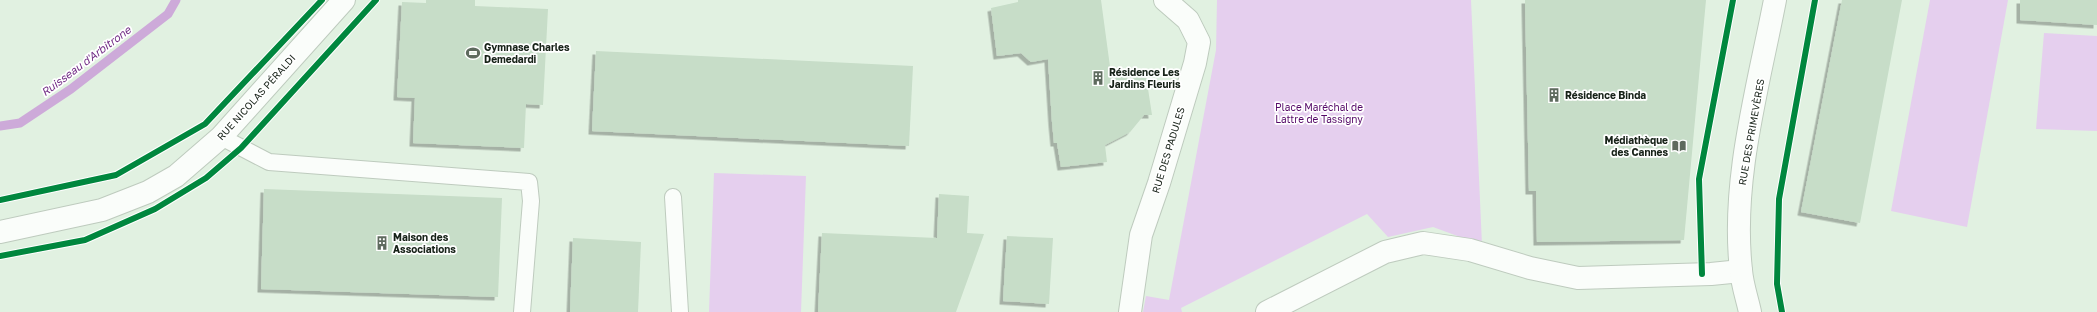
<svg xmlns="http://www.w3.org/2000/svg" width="2097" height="312" viewBox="0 0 2097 312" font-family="'Golos Text',sans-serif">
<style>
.green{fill:#e5cfee}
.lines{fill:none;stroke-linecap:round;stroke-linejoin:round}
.stream{stroke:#cdaad9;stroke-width:9}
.building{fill:#c7ddc8;filter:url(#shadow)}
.service-casing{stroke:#becbbe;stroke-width:18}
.minor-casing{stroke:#becbbe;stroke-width:24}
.service{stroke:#fafdfa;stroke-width:16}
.minor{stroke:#fafdfa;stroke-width:22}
.cycleway-casing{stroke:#fff;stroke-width:8}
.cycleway{stroke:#00873e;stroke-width:6}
.labels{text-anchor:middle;stroke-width:3.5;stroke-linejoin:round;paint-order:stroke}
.poi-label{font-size:10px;font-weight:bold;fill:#172218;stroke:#fff;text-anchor:start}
.street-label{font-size:10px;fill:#172218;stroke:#fff}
.park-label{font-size:10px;fill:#550968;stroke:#fff}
.water-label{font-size:11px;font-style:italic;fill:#712c85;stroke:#fff}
</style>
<defs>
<filter id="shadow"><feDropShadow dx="-3.5" dy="3.5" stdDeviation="0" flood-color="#0004"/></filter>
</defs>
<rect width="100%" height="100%" fill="#e1f1e1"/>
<g class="green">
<path d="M1217,0H1471L1482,245L1433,227L1388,237L1367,214L1181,308L1182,312H1143L1146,296L1169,300L1216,50Z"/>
<path d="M1930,0H2008L1967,227L1891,211Z"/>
<path d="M2044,33L2097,36V131L2036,129Z"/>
<path d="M714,173L806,176L801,312H709Z"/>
</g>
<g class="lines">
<path class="stream" d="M0,126L20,123L71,89L168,14L176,0"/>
</g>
<g class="building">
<path d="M426,0H475V6L548,9L543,105L526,104L524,148L413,143L415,98L397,97L402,2L426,3Z"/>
<path d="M1018,0H1101L1111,74L1145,69L1152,115H1144L1130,132L1105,145L1107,162L1061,167L1057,143H1054L1052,122L1048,59L1031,62L1021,53L997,56L991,8L1018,2Z"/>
<path d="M1525,0H1706L1684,240L1537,242L1536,191H1529Z"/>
<path d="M1842,0H1902L1860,223L1801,212Z"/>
<path d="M2020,0H2097V25L2020,20Z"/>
<path d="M596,51L913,66L909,146L592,131Z"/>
<path d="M264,189L502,198L498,297L261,289Z"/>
<path d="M939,194L969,196L967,233L984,234L956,312H818L822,233L937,238Z"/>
<path d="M1007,236L1053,238L1049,304L1003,301Z"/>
<path d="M573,238L641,242L638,312H570Z"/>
</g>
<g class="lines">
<defs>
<g id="service">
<path d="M221,137L269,162L529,182L531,201L522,312"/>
<path d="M673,197L680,312"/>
</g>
<g id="minor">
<path d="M0,232L102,210L148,192L176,176L221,137L344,0"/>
<path d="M1130,312L1141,235L1159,183L1195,63L1199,42L1188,20L1165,0"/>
<path d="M1267,312L1385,252L1423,243L1470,250L1530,268L1578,278L1711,274L1741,271"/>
<path d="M1750,312C1747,298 1742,284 1741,270C1731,181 1758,88 1775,0"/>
</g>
</defs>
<use href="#service" class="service-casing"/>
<use href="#minor" class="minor-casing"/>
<use href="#service" class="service"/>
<use href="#minor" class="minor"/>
<defs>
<g id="cycleway">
<path d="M0,200L116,175L205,124L322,0"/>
<path d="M0,256L85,240L155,209L206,178L241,148L376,0"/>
<path d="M1702,274L1699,179L1733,0"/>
<path d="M1782,312L1777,284L1779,199L1815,0"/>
</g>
</defs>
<use href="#cycleway" class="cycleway-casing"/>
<use href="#cycleway" class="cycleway"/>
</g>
<defs>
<symbol id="stadium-bare" viewBox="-9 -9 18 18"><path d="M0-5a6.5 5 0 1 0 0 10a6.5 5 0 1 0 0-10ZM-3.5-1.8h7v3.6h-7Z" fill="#5e6a5e" stroke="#fff" stroke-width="2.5" paint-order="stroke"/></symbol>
<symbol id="building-bare" viewBox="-9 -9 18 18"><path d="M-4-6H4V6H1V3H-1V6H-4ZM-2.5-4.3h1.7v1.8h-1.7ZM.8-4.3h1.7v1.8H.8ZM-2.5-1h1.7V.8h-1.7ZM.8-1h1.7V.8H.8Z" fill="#5e6a5e" stroke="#fff" stroke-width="2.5" paint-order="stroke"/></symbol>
<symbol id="library-bare" viewBox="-9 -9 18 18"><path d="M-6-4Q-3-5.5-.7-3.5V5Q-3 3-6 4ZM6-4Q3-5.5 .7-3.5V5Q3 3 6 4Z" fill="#5e6a5e" stroke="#fff" stroke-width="2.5" paint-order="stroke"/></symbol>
</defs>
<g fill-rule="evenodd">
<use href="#stadium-bare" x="463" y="43" width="20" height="20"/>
<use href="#building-bare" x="1088" y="68" width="20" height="20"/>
<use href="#building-bare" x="1544" y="85" width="20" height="20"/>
<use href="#library-bare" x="1669" y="136" width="20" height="20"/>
<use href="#building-bare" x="372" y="233" width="20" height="20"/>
</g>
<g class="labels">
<g class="poi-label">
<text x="484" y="51">Gymnase Charles<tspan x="484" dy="12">Demedardi</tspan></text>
<text x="1109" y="76">Résidence Les<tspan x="1109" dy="12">Jardins Fleuris</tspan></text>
<text x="1565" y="99">Résidence Binda</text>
<text x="1668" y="144" text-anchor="end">Médiathèque<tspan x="1668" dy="12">des Cannes</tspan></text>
<text x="393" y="241">Maison des<tspan x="393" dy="12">Associations</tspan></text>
</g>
<g class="street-label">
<text transform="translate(256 97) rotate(-48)" y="4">RUE NICOLAS PÉRALDI</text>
<text transform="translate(1751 132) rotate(-80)" y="4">RUE DES PRIMEVÈRES</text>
<text transform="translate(1168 150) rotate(-73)" y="4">RUE DES PADULES</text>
</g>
<g class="park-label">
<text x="1319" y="111">Place Maréchal de<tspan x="1319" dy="12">Lattre de Tassigny</tspan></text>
</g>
<g class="water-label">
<text transform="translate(86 61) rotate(-37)" y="4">Ruisseau d'Arbitrone</text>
</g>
</g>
</svg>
